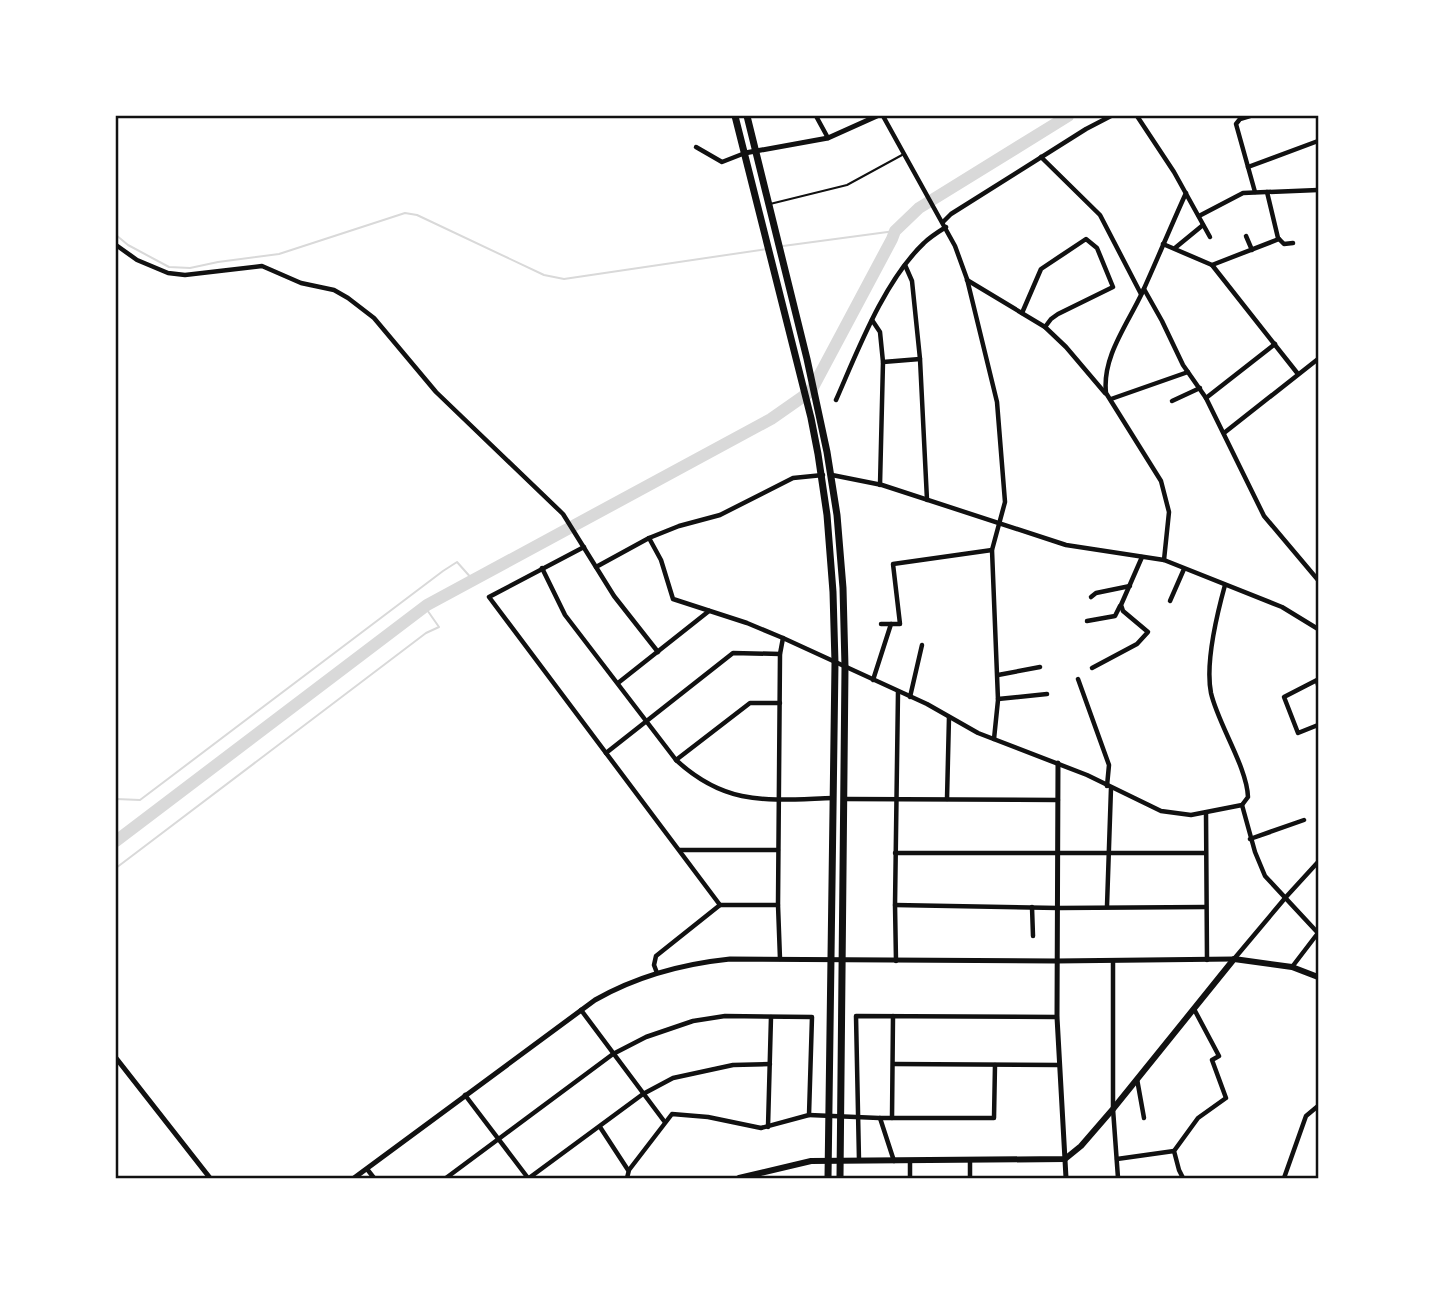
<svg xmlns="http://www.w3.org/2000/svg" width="1434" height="1294" viewBox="0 0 1434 1294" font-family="Overpass,sans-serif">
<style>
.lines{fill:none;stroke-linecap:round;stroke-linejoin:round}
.stream{stroke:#d9d9d9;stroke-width:2}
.river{stroke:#d9d9d9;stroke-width:12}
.service{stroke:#111;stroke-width:2}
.minor{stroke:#111;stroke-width:4.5}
.tertiary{stroke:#111;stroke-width:5}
.secondary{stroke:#111;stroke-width:6}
.trunk{stroke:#111;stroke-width:7}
.neatline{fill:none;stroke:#111;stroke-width:2.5}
</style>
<rect width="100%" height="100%" fill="#fff"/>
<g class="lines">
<g class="stream">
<path d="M116,235L128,245L169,267L190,268L218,262L279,254L405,213L417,215L544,275L564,279L767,249"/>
<path d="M783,246L895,231"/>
<path d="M116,799L140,800L443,571L457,562L473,580"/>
<path d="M116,868L426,633L439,627L425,607"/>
</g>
<path class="river" d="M116,841L427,605L771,419L811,391L892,239L895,231L919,208L1068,116"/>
<path class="service" d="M770,204L847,185L902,155"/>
<g class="minor">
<path d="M816,116L828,138"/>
<path d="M883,116L955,246L967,279L997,402L1005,502L992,550L998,700L994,739"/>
<path d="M1137,116L1174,172L1210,237"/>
<path d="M1250,116L1240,119L1236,124L1255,192"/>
<path d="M696,147L722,162L745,153"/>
<path d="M1041,157L1100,215L1141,294"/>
<path d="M1248,167L1318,141"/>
<path d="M1267,192L1278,238L1284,244L1293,243"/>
<path d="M1199,216L1243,193L1318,190"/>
<path d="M943,222L951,214L1086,129L1111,116"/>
<path d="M1246,236L1252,250"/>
<path d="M1163,244L1212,265L1298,374"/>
<path d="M116,245L137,260L168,273L185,275L262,266L301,283L334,290L348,298L374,318L436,392L563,514L614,596L658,652"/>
<path d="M1175,248L1203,225"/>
<path d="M905,265L912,281L920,359L927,500"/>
<path d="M1212,265L1279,239"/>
<path d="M967,280L1045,327L1066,347L1105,393"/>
<path d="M1144,289L1162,321L1183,365L1206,398L1264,516L1318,580"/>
<path d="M1022,313L1041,269L1086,239L1097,248L1113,287L1058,314L1051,319L1045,327"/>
<path d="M872,320L880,332L883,362L880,485"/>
<path d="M883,362L920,359"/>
<path d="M1206,398L1275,344"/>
<path d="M1111,399L1188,372"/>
<path d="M836,400C858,350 884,281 924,243C930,237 938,232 946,227"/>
<path d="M1172,401L1200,388"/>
<path d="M1224,433L1318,359"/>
<path d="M832,475L882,485L1066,545L1164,560L1282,607L1318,629"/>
<path d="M649,538L661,560L673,599L747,623L783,638L927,704L978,733L1087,775L1161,811L1191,815L1242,805L1248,797C1247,767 1218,724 1211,693C1205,663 1217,614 1225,585"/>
<path d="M584,547L489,597L720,905"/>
<path d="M1164,560L1169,512L1161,481L1106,393C1102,357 1127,325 1142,293C1157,260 1171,226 1186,193"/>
<path d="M596,567L649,538L679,526L720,515L793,478L823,475"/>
<path d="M542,568L565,615L676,760C727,807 768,800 833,798"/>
<path d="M1091,597L1096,593L1130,586"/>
<path d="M1170,601L1184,569"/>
<path d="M1087,621L1115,616L1120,606"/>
<path d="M881,624H900L893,564L992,550"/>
<path d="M1092,668L1137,644L1148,632L1123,611L1121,605L1142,557"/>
<path d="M998,675L1040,667"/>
<path d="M1078,679L1109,765L1107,786"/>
<path d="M873,680L891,624"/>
<path d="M618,683L709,611"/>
<path d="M1318,685L1317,680L1284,697L1298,733L1318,725"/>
<path d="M910,697L922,645"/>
<path d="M998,699L1047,694"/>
<path d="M606,753L733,653L780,654"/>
<path d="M676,760L750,703H780"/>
<path d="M845,799L1058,800"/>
<path d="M947,799L949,717"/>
<path d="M1242,805L1255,852L1265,876L1318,933"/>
<path d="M1206,813L1207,960"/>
<path d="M1250,839L1304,820"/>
<path d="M680,850H778"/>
<path d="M895,853H1205"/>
<path d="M895,905L1058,908L1206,907"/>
<path d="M1107,906L1111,788"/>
<path d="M1032,907L1033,936"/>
<path d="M780,959L778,905L780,654L783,638"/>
<path d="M1234,959L1286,897L1318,862"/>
<path d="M896,961L895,905L898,692"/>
<path d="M1113,961V1109L1118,1178"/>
<path d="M1292,967L1318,933"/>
<path d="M657,973L654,965L656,956L720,905H778"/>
<path d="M581,1010L664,1121"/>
<path d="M894,1064L1059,1065"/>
<path d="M1137,1079L1144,1118"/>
<path d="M465,1095L528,1178"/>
<path d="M809,1115L879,1118H994L995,1065"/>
<path d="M880,1118L894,1161"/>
<path d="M892,1118L893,1016"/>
<path d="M600,1127L628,1170"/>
<path d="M768,1127L771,1017"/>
<path d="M1117,1159L1174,1151"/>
<path d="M859,1160L856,1016L1057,1017"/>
<path d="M970,1161V1178"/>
<path d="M367,1169L374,1178"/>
<path d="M446,1178L613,1054L646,1037L693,1021L725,1016L812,1017L809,1115L761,1128L708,1117L672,1114L629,1170L627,1178"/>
<path d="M529,1178L643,1094L673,1078L733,1065L770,1064"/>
<path d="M910,1178V1161"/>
<path d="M1183,1178L1179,1170L1174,1151L1198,1118L1226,1098L1212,1060L1219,1056L1194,1009"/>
<path d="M1284,1178L1306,1116L1318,1106"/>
</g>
<g class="tertiary">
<path d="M745,153L828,138L877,116"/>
<path d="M1058,763L1057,1017L1066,1178"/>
<path d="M116,1058L210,1178"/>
<path d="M354,1178L595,1000C637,976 682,964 730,959L1056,961L1234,959"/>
</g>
<path class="secondary" d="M739,1178L811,1161L1065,1159L1081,1146L1113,1109L1234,959L1292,967L1318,977"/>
<g class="trunk">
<path d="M735,116L811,418L818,454L827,515L833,592L835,663L828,1178"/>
<path d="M747,116L807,359L827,452L837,515L843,588L845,667L840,1178"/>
</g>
</g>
<rect width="1434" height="1294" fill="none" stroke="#ffffff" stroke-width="234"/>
<rect x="117" y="117" width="1200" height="1060" class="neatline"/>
</svg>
